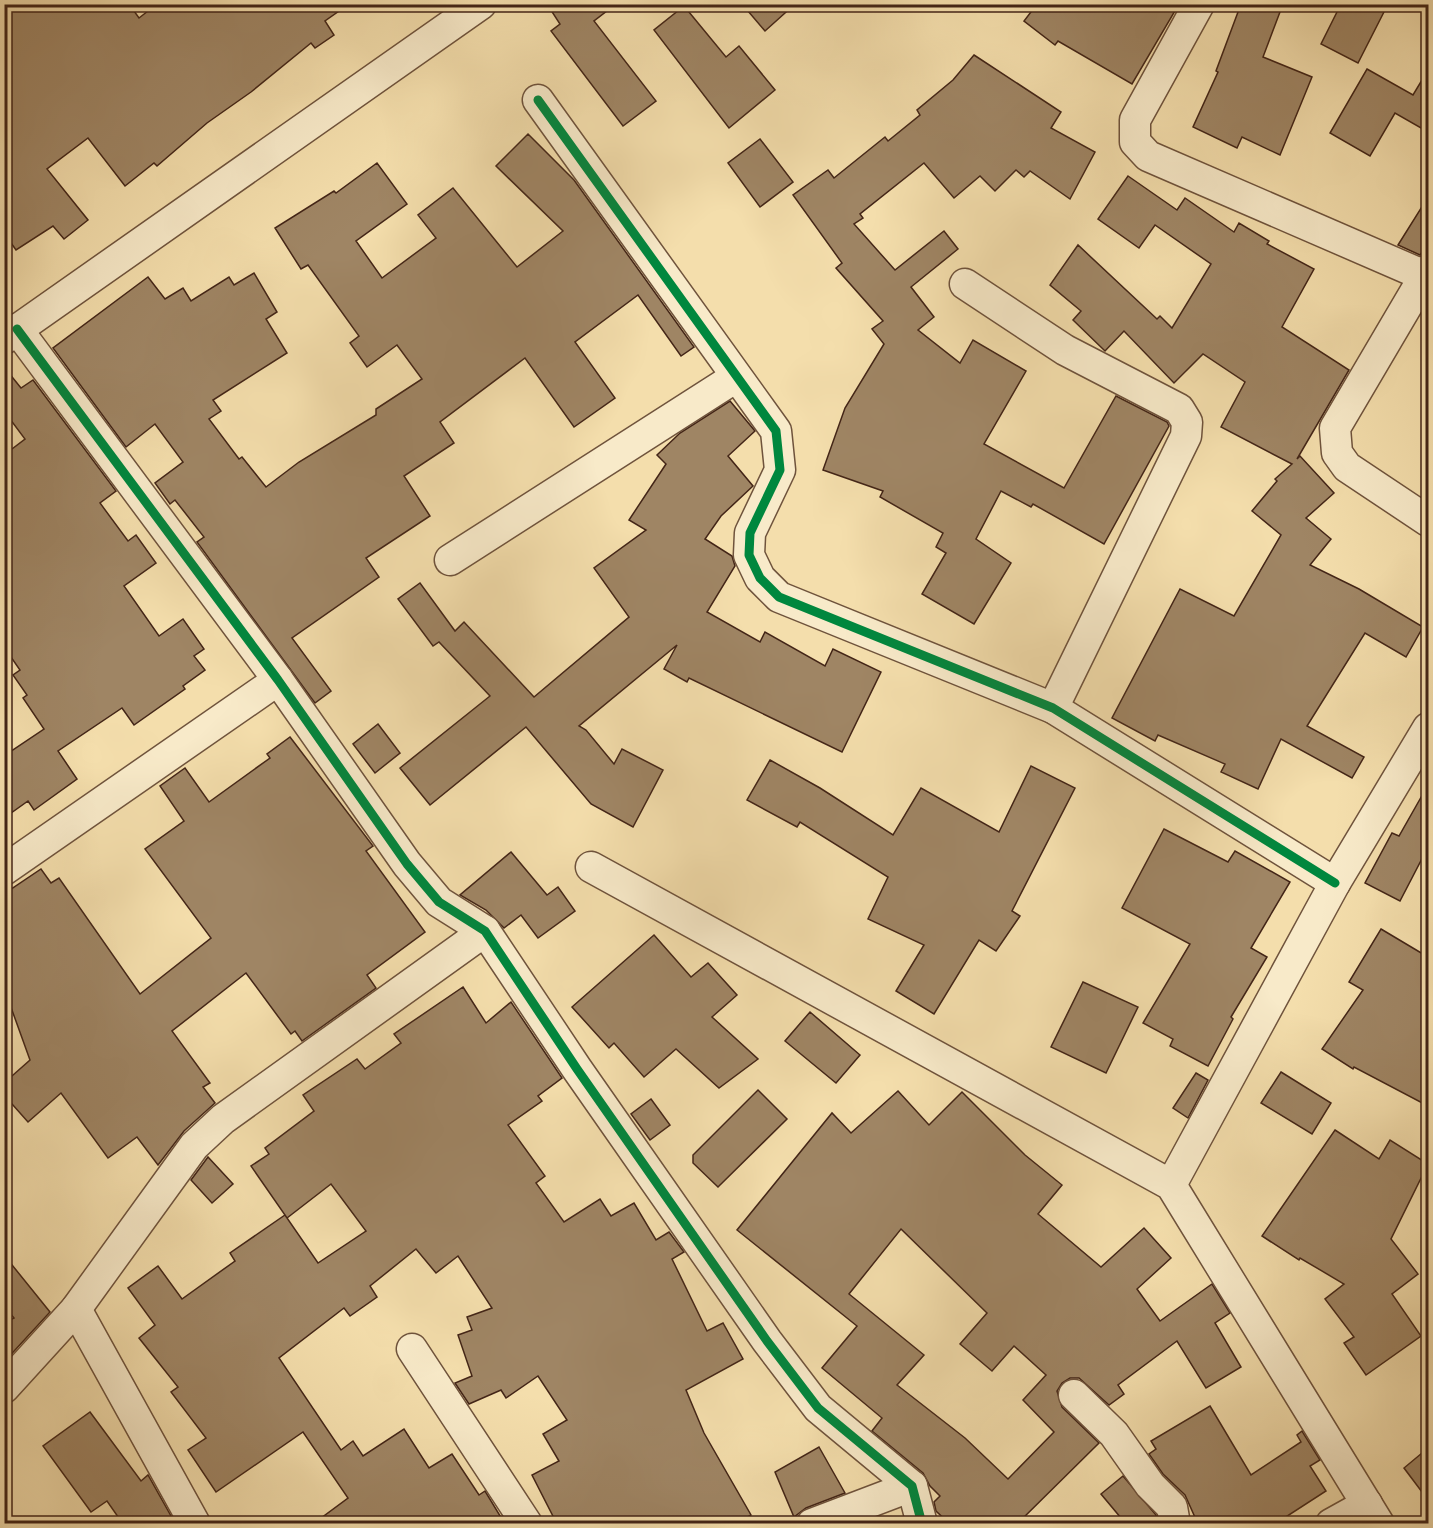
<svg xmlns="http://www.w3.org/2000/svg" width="1433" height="1528" viewBox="0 0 1433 1528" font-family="'Libre Bodoni',serif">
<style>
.building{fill:#9f8564;stroke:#432517;stroke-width:1.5;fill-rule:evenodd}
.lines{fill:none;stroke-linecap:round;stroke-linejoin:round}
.minor-casing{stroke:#6f533c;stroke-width:33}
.minor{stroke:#f8eac9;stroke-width:30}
.cycleway-casing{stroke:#f8eac9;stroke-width:13}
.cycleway{stroke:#00873e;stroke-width:9}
</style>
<rect width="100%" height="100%" fill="#f4deac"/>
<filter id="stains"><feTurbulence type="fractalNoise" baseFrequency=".00333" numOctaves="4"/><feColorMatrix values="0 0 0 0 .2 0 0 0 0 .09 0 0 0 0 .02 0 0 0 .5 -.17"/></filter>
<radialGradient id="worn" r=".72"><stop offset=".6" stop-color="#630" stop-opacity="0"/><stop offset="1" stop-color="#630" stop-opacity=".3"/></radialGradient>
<g class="building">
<path d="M4,4H129L139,18L157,4H349L325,21L334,35L315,48L311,43L251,92L207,123L157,166L154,163L125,186L88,138L47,169L88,220L64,239L53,226L16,250L4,233Z"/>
<path d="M547,4H616L594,21L656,101L623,126L551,31L560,24Z"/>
<path d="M742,4H795L765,31Z"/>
<path d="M1037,4H1179L1132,84L1058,41L1055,45L1024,21Z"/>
<path d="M1241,4H1283L1263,57L1312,77L1280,155L1242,137L1237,148L1193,127L1218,72L1216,71Z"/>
<path d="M1341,4H1388L1358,63L1321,44Z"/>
<path d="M684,6L726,57L739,46L775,90L729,128L654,30Z"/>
<path d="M974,55L1061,112L1051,128L1095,152L1070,199L1030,171L1024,177L1016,170L995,191L980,176L954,198L924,163L860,214L863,218L854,224L895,270L944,231L958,249L911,287L934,317L918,330L960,363L973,340L1026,371L984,444L1064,488L1116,396L1167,422L1169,426L1104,544L1033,504L1031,507L1001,491L976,539L1011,563L974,624L922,594L946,553L936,547L943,533L880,497L883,491L823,470L845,408L884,344L872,329L883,321L836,268L842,263L793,195L828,170L834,178L885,137L888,141L920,115L917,110L953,80Z"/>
<path d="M1367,69L1413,95L1428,70V132L1395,113L1370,156L1330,133Z"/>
<path d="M528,134L574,180L694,347L681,356L638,295L575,342L615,398L574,427L525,358L440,422L454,443L404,476L430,516L366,558L379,577L292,638L331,691L315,703L197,542L204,537L175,500L170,504L155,483L183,462L155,424L126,447L53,348L148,277L165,299L183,288L191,301L229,277L234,285L254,273L277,312L266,319L287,353L213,400L221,411L209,419L239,459L242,457L266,487L299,462L376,415V409L422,379L397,345L367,367L350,343L359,336L308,265L301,269L275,228L334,191L336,193L377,163L407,204L356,241L382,278L436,238L418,215L453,188L517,267L563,231L496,166Z"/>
<path d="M760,139L793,182L760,207L728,163Z"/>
<path d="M1128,176L1177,210L1185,198L1234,232L1239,223L1269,241L1267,244L1314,269L1282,327L1349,370L1297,459L1300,456L1334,493L1306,518L1331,539L1310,565L1359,589L1423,627L1406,657L1365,633L1307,726L1364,757L1352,778L1281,739L1258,789L1221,772L1225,764L1158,735L1155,741L1112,718L1180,589L1234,616L1281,535L1252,511L1277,481L1275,479L1292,464L1221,427L1245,382L1203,354L1174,383L1124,331L1105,351L1073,320L1081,311L1050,285L1078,245L1157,319L1160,316L1172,328L1211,264L1155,225L1139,248L1098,219Z"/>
<path d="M1428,197V244L1420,255L1398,245Z"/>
<path d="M4,367L21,388L33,380L116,491L100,503L128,541L136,535L156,563L124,586L159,636L183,619L204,649L194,656L205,670L183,686L185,689L134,725L122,708L58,751L77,779L34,810L28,801L4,818V756L44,729L23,698L27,695L13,675L20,670L4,647V455L25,439L4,411Z"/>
<path d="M730,401L755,431L728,456L753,486L721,516L705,539L732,556L735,566L707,612L760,642L765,632L825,666L833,649L881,672L842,752L689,678L687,682L664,669L677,645L579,726L586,730L614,764L622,749L663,770L633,827L591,804L526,727L430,805L400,768L490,696L439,642L433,646L398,599L420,583L455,631L464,622L534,697L629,617L594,568L646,530L629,520L666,464L657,455L680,433Z"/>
<path d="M378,724L400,753L375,773L353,744Z"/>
<path d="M290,737L373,846L366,851L425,932L367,975L376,988L302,1041L295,1031L291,1034L246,973L172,1031L210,1083L203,1087L215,1103L184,1131L158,1165L137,1137L108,1158L61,1093L28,1122L4,1095V1083L30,1060L4,988V894L41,869L51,883L59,878L140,994L211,938L145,849L184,821L160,786L185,768L209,802L270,758L267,754Z"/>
<path d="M770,760L820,788L893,835L921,788L999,832L1031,766L1075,788L1012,911L1020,916L996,951L979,940L934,1014L896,991L924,945L868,919L888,877L800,822L797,827L747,800Z"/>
<path d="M1428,785V847L1400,901L1365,883L1392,833L1399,836Z"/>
<path d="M1164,829L1228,862L1235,851L1290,882L1251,948L1267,957L1231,1017L1233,1019L1208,1066L1170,1046L1173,1039L1143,1023L1190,944L1122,908Z"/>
<path d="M511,852L547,895L558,887L575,911L538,938L521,915L504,928L486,910L460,895Z"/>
<path d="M1381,929L1428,957V1106L1354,1067L1353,1069L1322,1049L1363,990L1349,982Z"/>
<path d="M654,935L691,977L708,963L737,995L712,1017L758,1059L719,1088L676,1049L644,1077L614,1043L609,1048L572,1007Z"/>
<path d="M1083,982L1138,1007L1106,1073L1051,1047Z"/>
<path d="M463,987L486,1023L511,1002L562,1078L538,1096L542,1101L508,1125L545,1176L536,1183L564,1222L600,1199L611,1216L634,1203L656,1240L669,1232L684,1252L672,1259L707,1331L723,1323L743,1359L686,1390L704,1433L751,1515L737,1524H557L532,1475L559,1461L543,1434L567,1420L538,1376L506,1398L501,1390L469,1404L455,1383L472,1376L458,1335L472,1330L467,1317L492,1308L458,1256L436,1273L416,1249L370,1286L377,1297L350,1316L344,1308L279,1358L341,1450L353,1441L363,1456L404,1429L429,1468L452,1454L479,1495L485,1491L505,1524H313L348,1498L303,1432L216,1492L188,1450L206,1438L171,1392L178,1387L139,1338L155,1325L128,1288L158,1266L182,1299L235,1261L230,1253L285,1215L318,1263L366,1231L331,1184L287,1218L251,1166L269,1154L265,1148L314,1111L303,1095L357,1059L365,1069L401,1043L394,1034Z"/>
<path d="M810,1012L860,1055L836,1083L785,1041Z"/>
<path d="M1281,1072L1331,1103L1312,1134L1261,1103Z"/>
<path d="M1196,1073L1208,1080L1188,1118L1173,1108Z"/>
<path d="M758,1090L787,1119L718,1187L693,1163V1155Z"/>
<path d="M898,1091L929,1125L962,1092L1025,1155L1062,1185L1038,1214L1101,1267L1144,1228L1171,1258L1137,1289L1160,1321L1212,1284L1230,1313L1215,1323L1241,1367L1206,1388L1177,1341L1118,1385L1124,1394L1109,1405L1079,1378H1070L1062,1383L1057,1391L1062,1407L1099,1443L1017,1524H950L936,1511L934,1502L940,1496L930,1486L923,1473L872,1431L882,1418L822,1368L857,1326L737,1230L832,1113L851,1133ZM901,1229L987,1313L960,1344L992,1371L1014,1346L1046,1375L1023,1400L1054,1432L1008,1479L965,1438L897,1385L924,1355L849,1294Z"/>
<path d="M651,1099L670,1125L650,1140L631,1114Z"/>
<path d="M1335,1130L1379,1159L1390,1140L1428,1164L1391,1239L1418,1274L1392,1294L1421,1336L1366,1375L1344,1343L1354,1337L1325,1299L1344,1284L1300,1258L1299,1260L1262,1236Z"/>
<path d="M208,1157L233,1184L212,1203L191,1180Z"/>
<path d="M4,1255L50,1312L4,1362V1311L12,1319L14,1318L4,1306Z"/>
<path d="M1210,1406L1251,1475L1301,1442L1297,1435L1302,1431L1320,1460L1310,1466L1326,1491L1275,1524H1198L1185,1495L1163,1474L1149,1454L1156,1449L1151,1441Z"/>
<path d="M90,1412L141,1481L148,1475L171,1516L161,1524H123L107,1501L91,1512L43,1446Z"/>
<path d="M819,1447L845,1493L806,1508L794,1517L775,1472Z"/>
<path d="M1428,1448V1500L1404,1468Z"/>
<path d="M1123,1476L1156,1515L1157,1524H1126L1101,1494Z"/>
</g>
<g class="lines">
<defs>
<g id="minor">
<path d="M1199,4L1135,120V142L1148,156L1425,276"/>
<path d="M538,100L776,431L780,470L750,533L749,555L760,578L779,597L1053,708L1335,883"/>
<path d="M1428,270L1335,428L1337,453L1347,467L1428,521"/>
<path d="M965,284L1065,350L1179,409L1187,422L1186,436L1053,708"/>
<path d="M17,329L278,680L407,864L439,902L485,931L577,1069L767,1341L818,1408L912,1486L922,1524"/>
<path d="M4,339L481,4"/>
<path d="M450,560L736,377"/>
<path d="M591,867L1171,1185L1379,1524"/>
<path d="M4,870L278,680"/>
<path d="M1171,1185L1335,883L1428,728"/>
<path d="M76,1309L195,1524"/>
<path d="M412,1349L527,1524"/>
<path d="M4,1388L76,1309L194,1146L223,1119L485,931"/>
<path d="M1074,1395L1114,1434L1150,1485L1172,1507L1175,1524"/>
<path d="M812,1524L912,1486"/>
<path d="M1331,1524L1367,1504"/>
</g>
</defs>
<use href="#minor" class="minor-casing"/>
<use href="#minor" class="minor"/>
<defs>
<g id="cycleway">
<path d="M538,100L776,431L780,470L750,533L749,555L760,578L779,597L1053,708L1335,883"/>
<path d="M17,329L278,680L407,864L439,902L485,931L577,1069L767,1341L818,1408L912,1486L922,1524"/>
</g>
</defs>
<use href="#cycleway" class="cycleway-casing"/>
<use href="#cycleway" class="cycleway"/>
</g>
<rect width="1433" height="1528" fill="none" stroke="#f4deac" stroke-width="24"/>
<rect x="6" y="6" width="1421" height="1516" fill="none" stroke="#432517" stroke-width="3"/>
<rect x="12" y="12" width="1409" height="1504" fill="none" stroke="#432517" stroke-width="1.5"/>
<rect width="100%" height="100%" filter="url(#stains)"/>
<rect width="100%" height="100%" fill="url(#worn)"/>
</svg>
